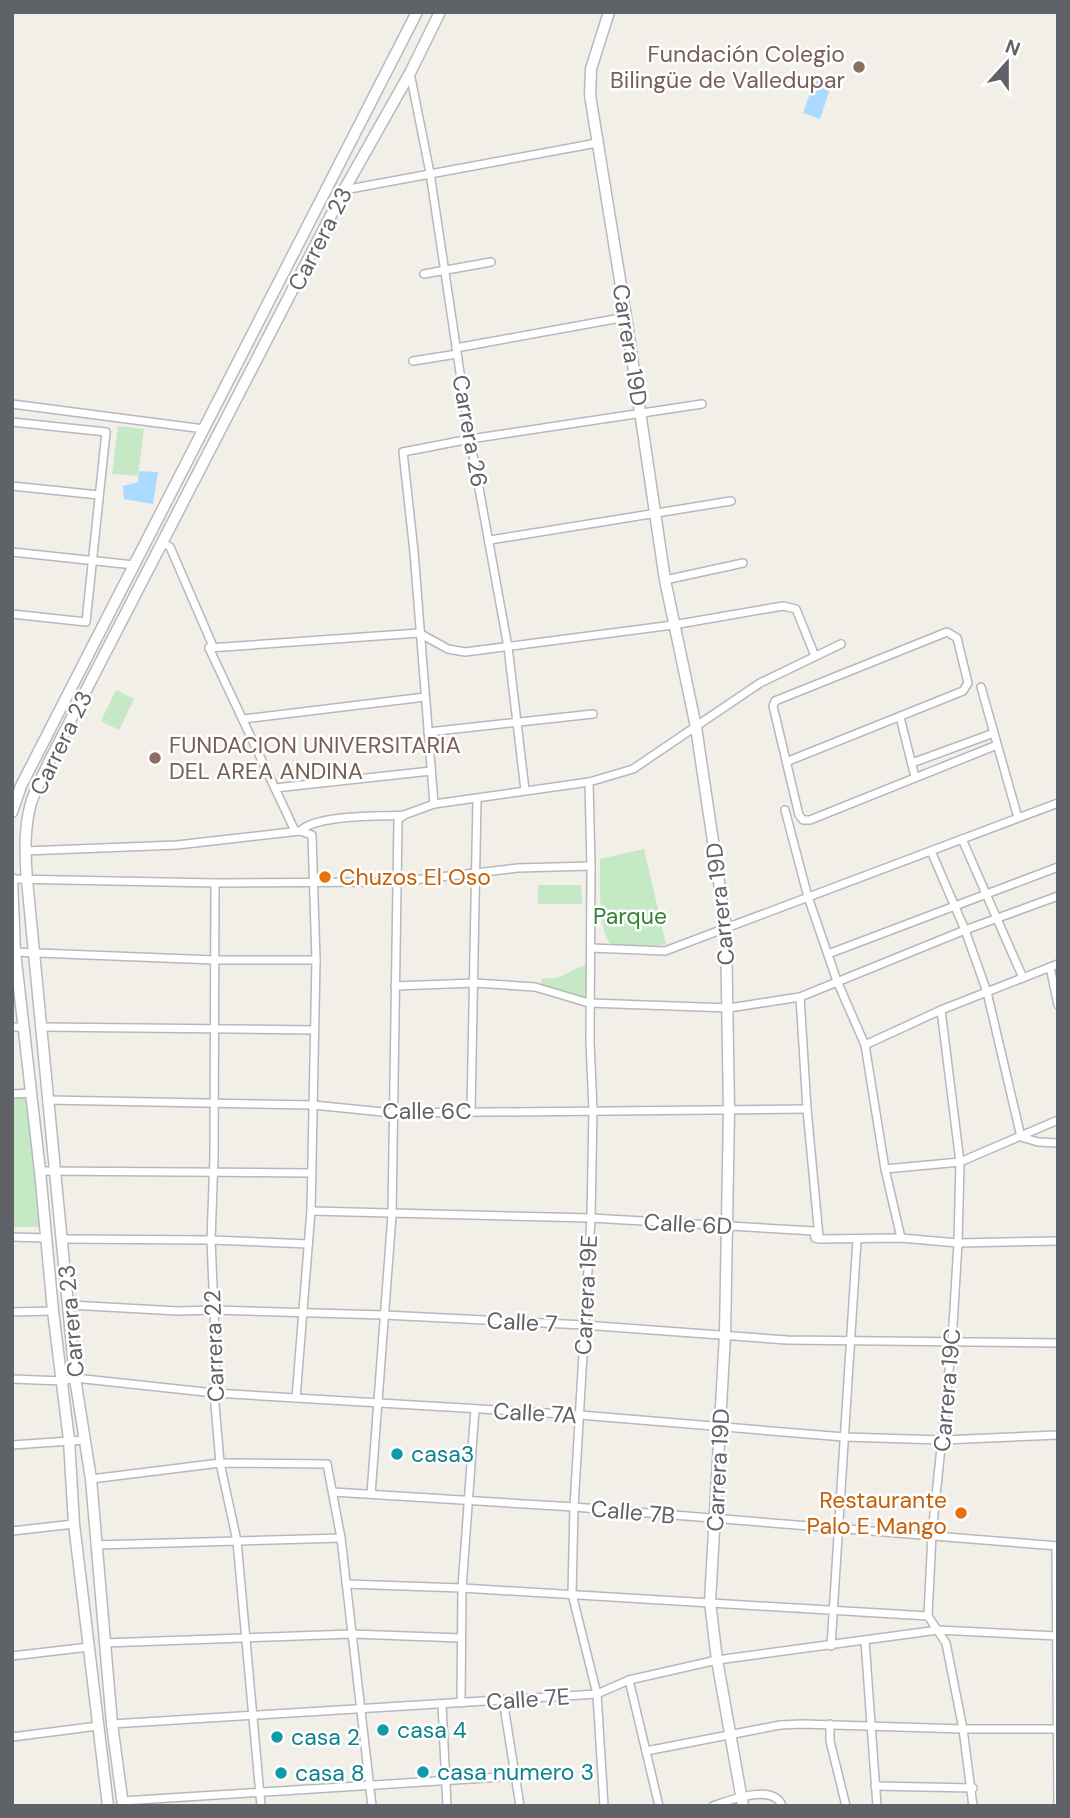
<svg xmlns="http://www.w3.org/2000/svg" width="1070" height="1818" viewBox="0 0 1070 1818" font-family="'DM Sans',sans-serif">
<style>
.green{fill:#c5e8c5}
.water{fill:#aadaff}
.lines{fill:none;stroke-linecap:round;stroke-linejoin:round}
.street-casing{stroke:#b5b8bc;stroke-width:10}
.secondary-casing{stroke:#b6babf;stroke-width:13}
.street{stroke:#fff;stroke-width:7}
.secondary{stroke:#fff;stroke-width:10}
.education-dot{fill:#8d6e63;stroke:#fff;stroke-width:2.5}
.food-dot{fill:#e8710a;stroke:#fff;stroke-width:2.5}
.culture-dot{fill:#0f9aa8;stroke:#fff;stroke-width:2.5}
.labels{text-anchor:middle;stroke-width:5;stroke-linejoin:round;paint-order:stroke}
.education-label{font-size:23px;fill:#785e54;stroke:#fff;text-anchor:end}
.street-label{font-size:23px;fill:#5f6368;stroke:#fff}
.food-label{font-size:23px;fill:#c56008;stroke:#fff;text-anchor:start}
.park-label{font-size:23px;fill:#348238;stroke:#fff}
.culture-label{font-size:23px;fill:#0d838f;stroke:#fff;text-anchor:start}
</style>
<rect width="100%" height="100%" fill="#f1efe8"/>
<g class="green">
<path d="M118,426L144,429L138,476L112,474Z"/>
<path d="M116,690L134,699L119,730L101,721Z"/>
<path d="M644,849L666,944C652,946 635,951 621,950C595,948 601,879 600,859Z"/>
<path d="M538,885H581L582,904H538Z"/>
<path d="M587,965L588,999L541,988L542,978C565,981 567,969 587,965Z"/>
<path d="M27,1095L40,1227H12V1096Z"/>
</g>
<g class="water">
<path d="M815,80L831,86L820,119L803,113Z"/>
<path d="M139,471L158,472L153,504L124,499L123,486L138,482Z"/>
</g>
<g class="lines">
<defs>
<g id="street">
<path d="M410,73L430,173L470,439L508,647L525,790"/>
<path d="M344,190L597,143"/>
<path d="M424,274L491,262"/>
<path d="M456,348L626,317"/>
<path d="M413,361L457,354"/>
<path d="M12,404L204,429"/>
<path d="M12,422L106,432L86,622L12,614"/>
<path d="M12,486L99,495"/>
<path d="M490,540L731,501"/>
<path d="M163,543L170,547L212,644L209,648L295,831"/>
<path d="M12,552L134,565"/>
<path d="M665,580L743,563"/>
<path d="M209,648L419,633L448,649L465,652L673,625L783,606L796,609L815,656"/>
<path d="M981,687L1018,818"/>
<path d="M900,717L915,777"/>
<path d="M243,719L425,697"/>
<path d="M428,732L593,714"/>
<path d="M786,762L963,691L968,683L957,638L947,632L775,701L773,706L799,815L803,820H810L997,745"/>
<path d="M912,763L994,733"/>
<path d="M589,782L591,866L590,1042L593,1109L591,1218L574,1507L572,1594L597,1694L604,1806"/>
<path d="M275,788L431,771"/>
<path d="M434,804L414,552L403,452L470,439L702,404"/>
<path d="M785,810L808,897L837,981L865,1045L885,1169L901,1238"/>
<path d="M962,839L1023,978"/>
<path d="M25,851L177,845L300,831C318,814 378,817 404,815"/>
<path d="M931,851L965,930L987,992L1021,1137L1038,1142L1058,1143"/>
<path d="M12,879L215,883L396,882L518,868L591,866"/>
<path d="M215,883L214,1157L211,1240L216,1357L214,1393L220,1463L237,1541L261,1806"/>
<path d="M591,948L665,951L1058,803"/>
<path d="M13,952L214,960H316"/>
<path d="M828,954L1058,867"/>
<path d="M1050,967L1058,1005"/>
<path d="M395,986L475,983L535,987L589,1003L729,1008L800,997L965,930L1058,896"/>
<path d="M800,997L807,1109L819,1237"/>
<path d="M941,1010L960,1162L958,1243L952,1342L932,1534L928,1616L946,1643L963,1729L973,1806"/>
<path d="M12,1027H23"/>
<path d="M42,1027L314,1030"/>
<path d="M865,1045L941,1010L1058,964"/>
<path d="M12,1094L32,1093"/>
<path d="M48,1100L313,1105L393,1113L807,1109"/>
<path d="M471,1111L477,799"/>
<path d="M885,1169L960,1162L1058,1120"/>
<path d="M40,1171L311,1173"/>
<path d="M311,1211L591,1218L814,1231L815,1238L819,1239L901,1238L958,1243L1058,1241"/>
<path d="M12,1237L45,1238"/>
<path d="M63,1239L211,1240L308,1244"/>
<path d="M70,1305L178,1311L214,1310L384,1315L584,1325L787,1340L1058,1343"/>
<path d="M12,1312L53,1311"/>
<path d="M12,1379L62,1381L75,1378L214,1393L580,1415L844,1437L943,1440L1058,1435"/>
<path d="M296,1398L311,1211L316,960L312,835L300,831"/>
<path d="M12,1445L85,1440"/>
<path d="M91,1479L220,1463L327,1464L341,1538L372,1806"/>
<path d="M333,1492L574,1507L1058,1546"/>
<path d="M371,1494L392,1215L398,820L404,815L434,804L589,782L633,769L760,683L841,644"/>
<path d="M12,1531L74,1524"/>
<path d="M96,1545L341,1538"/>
<path d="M1056,1546L1058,1806"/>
<path d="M346,1584L462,1588L928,1616"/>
<path d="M865,1641L877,1806"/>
<path d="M104,1643L352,1634L461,1638"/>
<path d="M831,1646L857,1240"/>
<path d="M12,1656L89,1647"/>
<path d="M629,1680L659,1806"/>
<path d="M503,1700L520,1806"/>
<path d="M461,1703L462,1588L475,1409"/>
<path d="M442,1704L447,1806"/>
<path d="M112,1724L597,1694L629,1680L717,1660L938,1630L1058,1636"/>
<path d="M830,1724V1741L846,1806"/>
<path d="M12,1737L98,1726"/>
<path d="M646,1751L780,1725L802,1724L963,1729H1058"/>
<path d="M875,1786L973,1788"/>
<path d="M122,1801L516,1776"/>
<path d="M713,1806C730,1800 774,1783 782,1806"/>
</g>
<g id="secondary">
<path d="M609,12L591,69L590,95L626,317L665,580L696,727L726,929L729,1111L725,1335L710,1602L717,1660L743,1806"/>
<path d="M12,812L21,786L417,12"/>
<path d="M12,879L15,952L40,1171L53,1311L69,1440L74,1524L108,1806"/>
<path d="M123,1806L112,1724L91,1479L75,1378L27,880C25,854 24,828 31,803C35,789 43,776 49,762L344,190L410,73L440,12"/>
</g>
</defs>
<use href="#street" class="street-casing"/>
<use href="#secondary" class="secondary-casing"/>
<use href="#street" class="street"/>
<use href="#secondary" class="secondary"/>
</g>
<g class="education-dot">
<circle cx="859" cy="67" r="7"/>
<circle cx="155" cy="758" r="7"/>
</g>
<g class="food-dot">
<circle cx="325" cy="877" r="7"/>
<circle cx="961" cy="1513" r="7"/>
</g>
<g class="culture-dot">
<circle cx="397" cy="1454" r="7"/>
<circle cx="383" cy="1730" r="7"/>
<circle cx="277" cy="1737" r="7"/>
<circle cx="423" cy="1772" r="7"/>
<circle cx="281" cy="1773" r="7"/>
</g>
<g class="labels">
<g class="education-label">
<text x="845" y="62">Fundación Colegio<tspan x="845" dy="26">Bilingüe de Valledupar</tspan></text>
<text x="169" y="753" text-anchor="start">FUNDACION UNIVERSITARIA<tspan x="169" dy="26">DEL AREA ANDINA</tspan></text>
</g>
<g class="street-label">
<text transform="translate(320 239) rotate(-63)" y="8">Carrera 23</text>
<text transform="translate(630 345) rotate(81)" y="8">Carrera 19D</text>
<text transform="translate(470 431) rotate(80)" y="8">Carrera 26</text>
<text transform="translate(61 743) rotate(-64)" y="8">Carrera 23</text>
<text transform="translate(720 904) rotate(-96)" y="8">Carrera 19D</text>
<text x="427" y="1119">Calle 6C</text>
<text transform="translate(688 1224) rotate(3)" y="8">Calle 6D</text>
<text transform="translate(586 1295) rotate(-87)" y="8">Carrera 19E</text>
<text transform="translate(71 1321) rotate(-95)" y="8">Carrera 23</text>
<text transform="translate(522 1322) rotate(3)" y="8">Calle 7</text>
<text transform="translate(214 1346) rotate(-92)" y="8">Carrera 22</text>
<text transform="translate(947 1390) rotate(-85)" y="8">Carrera 19C</text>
<text transform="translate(535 1413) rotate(3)" y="8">Calle 7A</text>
<text transform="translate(718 1470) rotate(-87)" y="8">Carrera 19D</text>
<text transform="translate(633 1512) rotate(5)" y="8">Calle 7B</text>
<text transform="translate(528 1699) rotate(-4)" y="8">Calle 7E</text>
</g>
<g class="food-label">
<text x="339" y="885">Chuzos El Oso</text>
<text x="947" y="1508" text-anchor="end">Restaurante<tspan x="947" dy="26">Palo E Mango</tspan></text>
</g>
<g class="park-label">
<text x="630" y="924">Parque</text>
</g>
<g class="culture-label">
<text x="411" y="1462">casa3</text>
<text x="397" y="1738">casa 4</text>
<text x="291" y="1745">casa 2</text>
<text x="437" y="1780">casa numero 3</text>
<text x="295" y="1781">casa 8</text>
</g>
</g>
<rect width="1070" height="1818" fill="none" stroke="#5f6368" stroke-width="28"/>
<g transform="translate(1007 63) rotate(21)" stroke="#ffffff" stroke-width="5" paint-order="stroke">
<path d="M0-5L12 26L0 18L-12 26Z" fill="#5f6368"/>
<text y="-10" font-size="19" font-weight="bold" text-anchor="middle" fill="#5f6368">N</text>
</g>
</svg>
